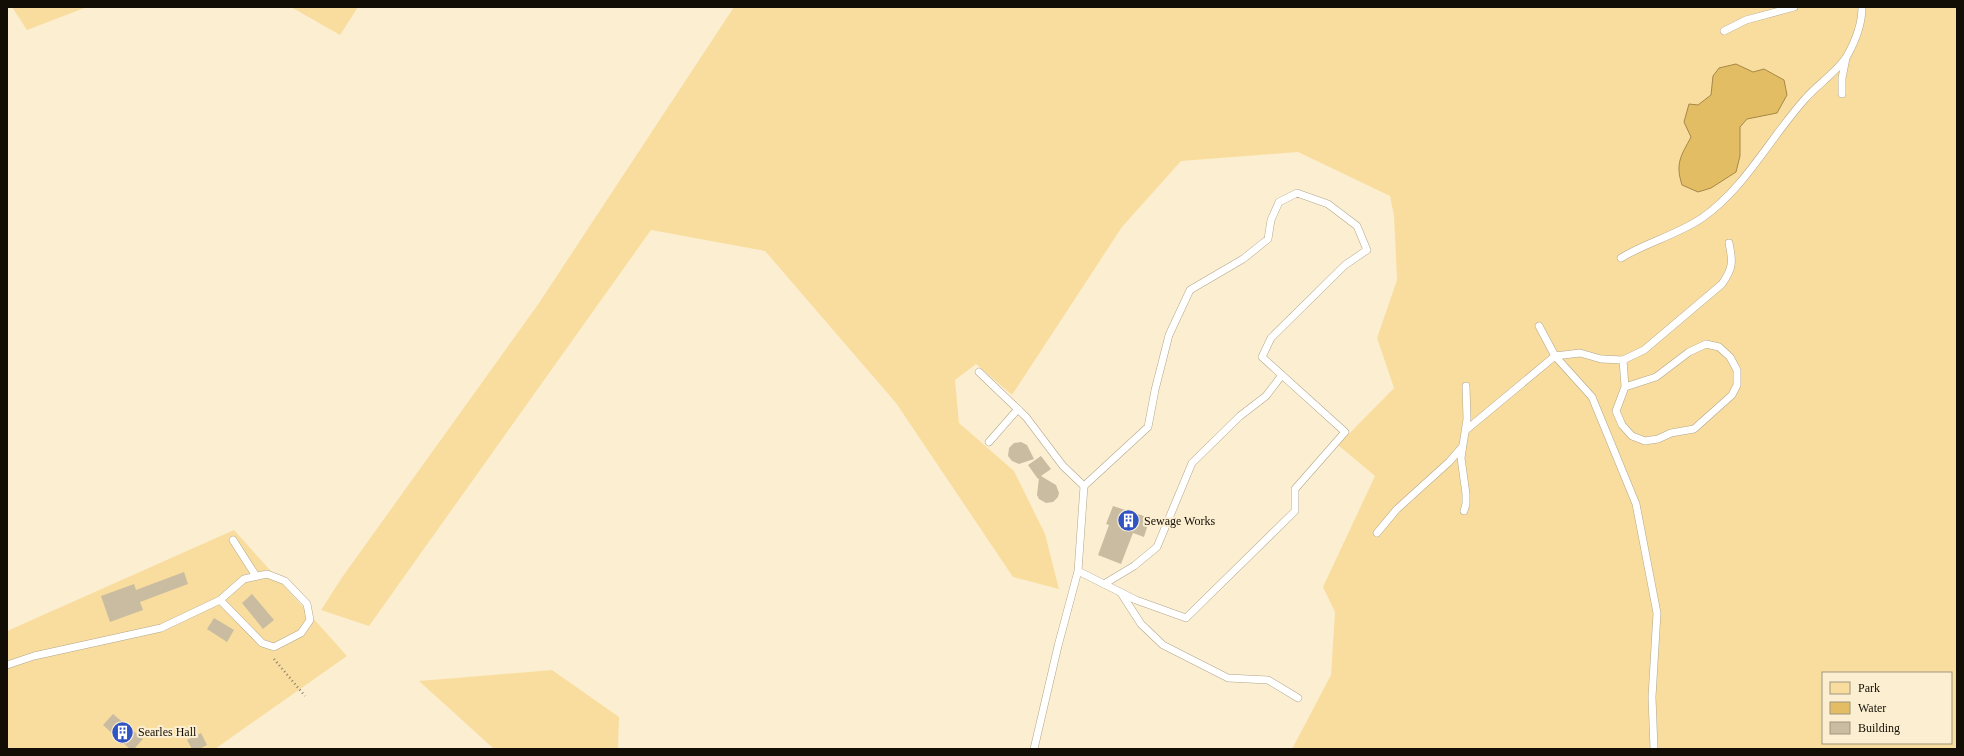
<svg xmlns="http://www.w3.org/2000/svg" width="1964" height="756" viewBox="0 0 1964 756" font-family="Georgia,serif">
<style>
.green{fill:#f9dd9f;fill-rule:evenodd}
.water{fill:#e3bd64;stroke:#a58848}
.building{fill:#c9bca0}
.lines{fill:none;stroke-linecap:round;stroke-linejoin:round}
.service-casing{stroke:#b2a68a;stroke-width:8}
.path{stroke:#877e6b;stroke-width:2.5;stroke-dasharray:1 3;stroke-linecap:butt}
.service{stroke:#fff;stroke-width:7}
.labels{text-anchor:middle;stroke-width:4;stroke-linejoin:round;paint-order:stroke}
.poi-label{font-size:12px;fill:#130e05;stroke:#fcefd1;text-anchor:start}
</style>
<rect width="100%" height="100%" fill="#fcefd1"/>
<g class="green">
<path d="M12,7H87L27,30Z"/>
<path d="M291,7H358L340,35Z"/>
<path d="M734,7H1957V749H1292L1331,675L1335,612L1323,587L1375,476L1338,445L1394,388L1377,338L1397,280L1394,216L1390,196L1298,152L1181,161L1122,227L1012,395L976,364L955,380L959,423L1014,471L1045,534L1059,589L1013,577L896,403L765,251L651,230L369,626L321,610L343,576L539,303ZM1823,673H1951V743H1823Z"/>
<path d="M234,530L347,656L215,749H7V631Z"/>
<path d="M552,670L619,717L618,749H494L419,681Z"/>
</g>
<path class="water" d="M1736,64L1753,72L1764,69L1784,80L1787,95L1777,113L1747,119L1740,127V156L1736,172L1711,188L1698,192L1682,185C1675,163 1681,156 1691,137L1684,122L1689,104L1698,105L1711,95L1713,76L1719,68Z"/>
<g class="building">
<path d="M1021,442L1027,445L1034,459L1019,464L1012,461L1008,456L1009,448L1014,443Z"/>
<path d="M1041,456L1051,469L1041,476L1056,485L1059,493L1058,497L1053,502L1046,503L1039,499L1037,495L1039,478L1038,479L1028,465Z"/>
<path d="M1113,506L1150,518L1144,537L1133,533L1121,564L1098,555L1109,525L1106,524Z"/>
<path d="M184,572L188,584L140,602L143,610L110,622L101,596L134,584L136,590Z"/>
<path d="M252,594L274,620L263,629L242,603Z"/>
<path d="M214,618L234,630L227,642L207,629Z"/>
<path d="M113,714L143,739L134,749H130L103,725Z"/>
<path d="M201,733L207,745L199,749H192L187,740Z"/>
</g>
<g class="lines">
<defs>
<g id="service">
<path d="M1724,31L1746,20L1794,7"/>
<path d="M1842,94V78L1846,58"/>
<path d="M1621,258C1647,242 1677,235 1702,218C1745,188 1770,138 1805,99C1817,85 1838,71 1847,56C1856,40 1862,25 1862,7"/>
<path d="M1539,326L1555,356L1592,397L1636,504L1657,613L1652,697L1654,749"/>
<path d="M1623,360L1625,387L1616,411L1622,425L1632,436L1645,441L1658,439L1671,433L1694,429L1732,395L1737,385V370L1730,357L1719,347L1706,344L1689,352L1656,377L1625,387"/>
<path d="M979,372L1026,417L1063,466L1084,486"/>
<path d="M1466,430L1555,356L1580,353L1601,359L1623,360L1644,350L1722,284C1733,268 1733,262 1729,243"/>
<path d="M989,442L1018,409"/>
<path d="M1464,511L1466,504V494L1461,458L1467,419L1466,386"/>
<path d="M1377,533L1397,509L1449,462L1462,447"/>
<path d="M233,540L256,576"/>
<path d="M1104,584L1134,566L1157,547L1192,463L1240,416L1266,396L1282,375"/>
<path d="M1121,593L1141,624L1163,645L1228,678L1268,680L1298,698"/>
<path d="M7,665L34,656L161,628L220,600L244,579L267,574L285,581L307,604L310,620L301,633L274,647L262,643L220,600"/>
<path d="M1034,749L1058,646L1078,571L1084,486L1148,427L1155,390L1169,335L1190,290L1243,259L1268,239L1271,220L1279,202L1297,193L1328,204L1357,226L1367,250L1345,265L1271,338L1262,357L1345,432L1295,489V511L1186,618L1136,600L1078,571"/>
</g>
</defs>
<use href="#service" class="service-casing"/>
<path class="path" d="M274,659L305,696"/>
<use href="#service" class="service"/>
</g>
<defs>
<symbol id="building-disc" viewBox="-11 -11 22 22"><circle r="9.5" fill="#3154c4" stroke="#fcefd1"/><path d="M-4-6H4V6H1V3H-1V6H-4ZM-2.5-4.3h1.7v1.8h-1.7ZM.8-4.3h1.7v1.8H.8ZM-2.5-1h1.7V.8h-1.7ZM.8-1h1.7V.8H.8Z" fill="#fff"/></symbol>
</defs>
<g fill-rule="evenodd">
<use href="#building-disc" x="1116" y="508" width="25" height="25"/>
<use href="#building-disc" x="110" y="720" width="25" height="25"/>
</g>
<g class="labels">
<g class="poi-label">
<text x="1144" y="525">Sewage Works</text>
<text x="138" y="736">Searles Hall</text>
</g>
</g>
<rect width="1964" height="756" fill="none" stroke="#130e05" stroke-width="16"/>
<rect x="1822" y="672" width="130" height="72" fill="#fcefd1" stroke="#9f957f"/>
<rect x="1830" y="682" width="20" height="12" fill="#f9dd9f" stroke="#9f957f"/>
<text x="1858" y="692" font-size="12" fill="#130e05">Park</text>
<rect x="1830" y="702" width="20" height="12" fill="#e3bd64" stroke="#9f957f"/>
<text x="1858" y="712" font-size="12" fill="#130e05">Water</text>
<rect x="1830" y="722" width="20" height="12" fill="#c9bca0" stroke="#9f957f"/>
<text x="1858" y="732" font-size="12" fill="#130e05">Building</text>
</svg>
